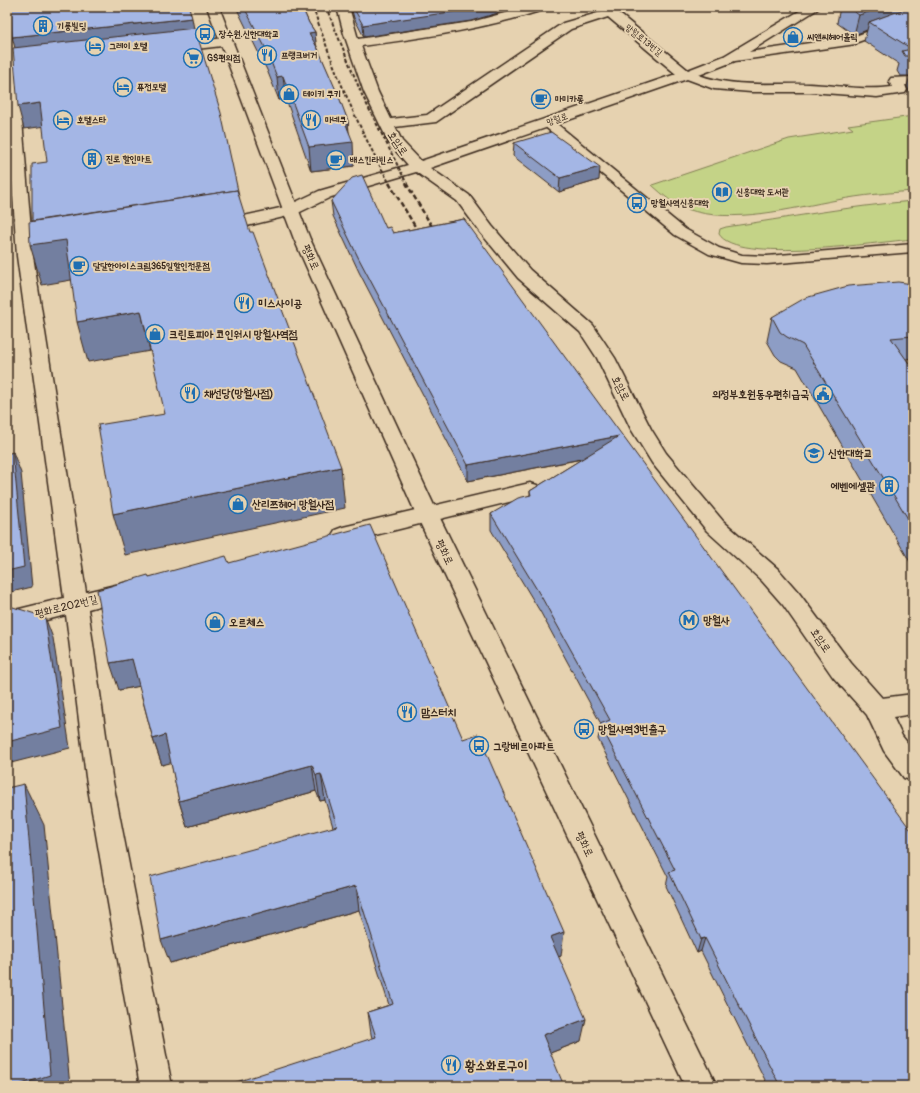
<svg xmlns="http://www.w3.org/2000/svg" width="920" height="1093" viewBox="0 0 920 1093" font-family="Pangolin,'Poor Story',sans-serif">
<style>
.green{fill:#c4d387;stroke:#807e52}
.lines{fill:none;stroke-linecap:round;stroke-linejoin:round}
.lane-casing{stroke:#3b2a1e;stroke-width:3}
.street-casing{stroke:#3b2a1e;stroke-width:3}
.secondary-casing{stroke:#3b2a1e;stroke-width:3}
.lane{fill:#e6d2b0;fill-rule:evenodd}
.street{fill:#e6d2b0;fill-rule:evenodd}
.secondary{fill:#e6d2b0;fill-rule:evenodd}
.rail-far1{stroke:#3b2a1e;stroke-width:2;stroke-dasharray:3.5 2;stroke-linecap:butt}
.rail{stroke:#3b2a1e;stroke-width:2.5;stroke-dasharray:5 2.5;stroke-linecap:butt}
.wall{fill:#8d9dc5;stroke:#3b2a1e}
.shaded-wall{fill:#737fa0;stroke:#3b2a1e}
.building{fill:#a4b6e5;stroke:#3b2a1e}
.labels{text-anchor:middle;stroke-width:4;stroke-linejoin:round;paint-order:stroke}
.far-poi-label{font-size:9px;font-weight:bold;fill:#3b2a1e;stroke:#e6d2b0;text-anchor:start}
.far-street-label{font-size:9px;fill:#3b2a1e;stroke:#e6d2b0}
.street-label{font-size:11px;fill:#3b2a1e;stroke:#e6d2b0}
.poi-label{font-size:11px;font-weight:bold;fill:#3b2a1e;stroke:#e6d2b0;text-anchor:start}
.near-poi-label{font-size:13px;font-weight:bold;fill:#3b2a1e;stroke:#e6d2b0;text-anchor:start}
</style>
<rect width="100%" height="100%" fill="#e6d2b0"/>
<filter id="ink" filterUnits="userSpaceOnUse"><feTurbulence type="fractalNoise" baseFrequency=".025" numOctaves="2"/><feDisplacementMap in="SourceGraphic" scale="8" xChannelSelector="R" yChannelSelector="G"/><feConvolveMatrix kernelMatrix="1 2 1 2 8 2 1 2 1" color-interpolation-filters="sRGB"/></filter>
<g filter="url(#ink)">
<g class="green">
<path d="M913,116V191C888,193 862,195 837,200C792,208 732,225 687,209C673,204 663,195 652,185L789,139L853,129L848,125Z"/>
<path d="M913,201V239C879,242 736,264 719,234L720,229L726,227C788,218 850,206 913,201Z"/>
</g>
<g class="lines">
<defs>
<g id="lane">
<path d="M913,15V22L855,43L851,44L845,41L847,39Z"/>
<path d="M547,118L551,119L685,229L719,248L742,255L767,256L913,244V252L767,264L741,263L709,254L675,235L543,125L541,122Z"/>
</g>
<g id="street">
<path d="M7,7L13,8L33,256L86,592L128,582L136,584L139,590L136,596L88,609L112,777L172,1086H140L86,777L66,615L7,630V612L64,598L17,256L7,105Z"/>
<path d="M337,7H349L358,39L471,22L527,7H545L543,10C484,29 423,38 361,46L378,92L391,119L427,115L563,23L601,12L597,7H611L688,70L724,56L806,7H821L749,52L851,37L856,38L857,41L856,44L735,61L699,75C734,88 772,83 809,84C837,85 864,91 892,87L889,81L891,78L913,77V85H905L907,90L905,93L877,97L810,92H751L714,89L687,79L430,168L469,195L492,226L530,270L593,325L615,358L651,429L666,453L723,521L778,569L799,593L851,663L882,698L913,694V714L893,717L902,736L913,750V781L904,778L884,751L867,715L833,677L783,605L762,581L707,531L652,463L631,429L597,358L580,332L518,278L480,232L457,201L416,172L331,197L296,214L243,227L217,231L211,229L209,226L211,223L285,207L319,191L408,165L389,143L364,92L344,34ZM608,17L676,74L421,161L402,141L395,127L436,122L571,29Z"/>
<path d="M226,38L232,42L231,45L170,52L163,48L170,44Z"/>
<path d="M530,483L537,485L540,490L537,495L343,543L335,540L332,535L335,530L343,527Z"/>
</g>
<path id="secondary" d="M207,7H219L310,239L438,514L717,1086H685L416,514L294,239Z"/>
</defs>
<use href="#lane" class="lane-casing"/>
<use href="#street" class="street-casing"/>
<use href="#secondary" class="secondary-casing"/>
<use href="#lane" class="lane"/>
<use href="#street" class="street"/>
<use href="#secondary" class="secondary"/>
<g class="rail-far1">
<path d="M313,7C333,69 358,127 390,184"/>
<path d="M326,7L362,95L407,184"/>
</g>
<g class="rail">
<path d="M389,183L422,238"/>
<path d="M406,183L437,235"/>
</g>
</g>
<g class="wall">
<path d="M236,7H302L309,23L315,32L316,44L348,121L349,132L354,166L311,171L286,99L279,100L267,70Z"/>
<path d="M351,7H498V13L471,21L364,37L354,18Z"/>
<path d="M840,7H913V99H912L907,86L910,76H900L897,71L899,64L864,41L867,30L854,35L837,23Z"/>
<path d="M514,143L599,180L559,192L513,156Z"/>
<path d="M331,201L386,228L393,233L464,219L913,1086H768L701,951L697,953L666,886L668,877L598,739L601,724L541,613L491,530V514L530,495V491L582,459L468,481L359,272L333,216Z"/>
<path d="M913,284V358L906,359L913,369V567L797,368L781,361L775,355L767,341L772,317Z"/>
<path d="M229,563L463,739L561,956L558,957L581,1041L550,1053L372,1038L371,1034L368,1012L389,1005L359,910L170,963L333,827L325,800L320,801L316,791L187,827L179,801L171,762L162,765L153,739L139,686L119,690L149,577Z"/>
</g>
<g class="shaded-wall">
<path d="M478,7H498V13L471,21L364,37L363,25Z"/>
<path d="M883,7H913L869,22L867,30L854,35L859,15Z"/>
<path d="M192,18L196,40L18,59L12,37Z"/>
<path d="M315,32L317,55L309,33Z"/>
<path d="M283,76L286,99L279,100L277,77Z"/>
<path d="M40,103L46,126L24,129L18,106Z"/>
<path d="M348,121L349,142H353L354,166L311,171L309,147L345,122Z"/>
<path d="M600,167L599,180L559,192L560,178Z"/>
<path d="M238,191L242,216L77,279L42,285L30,245Z"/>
<path d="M141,311L150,351L88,362L77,322Z"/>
<path d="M619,436L617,452L468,481V465Z"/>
<path d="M13,452L21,473L32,587L7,593V571Z"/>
<path d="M341,467L345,508L125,555L113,514Z"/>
<path d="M45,617L53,638L70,748L7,764V742Z"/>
<path d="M132,659L141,686L119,690L110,663Z"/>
<path d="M165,735L174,762L162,765L153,739Z"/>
<path d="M312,765L316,791L187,827L179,801Z"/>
<path d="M321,774L325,800L320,801L316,775Z"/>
<path d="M24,784L44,825L70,1086H15Z"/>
<path d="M356,886L359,910L170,963L161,940Z"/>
<path d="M564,932L561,956L547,961L550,937Z"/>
<path d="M705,938L701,951L697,953L701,939Z"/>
<path d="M586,1019L581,1041L540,1057L543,1035Z"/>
</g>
<g class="building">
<path d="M10,7H189L192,18L12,37Z"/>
<path d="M244,7H302L309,23L315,32L309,33L318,49L339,97L348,121L345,122L353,142L309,147L283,76L277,77L265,47Z"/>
<path d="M353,7H478L471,9L363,25Z"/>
<path d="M847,7H883L859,15Z"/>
<path d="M910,7H913V56H905L902,51L912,49L869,22Z"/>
<path d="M195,28L221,113L238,191L237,190L32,221V164L47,162L40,103L18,106L13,48Z"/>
<path d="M551,132L600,167L560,178L514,143Z"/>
<path d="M362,175L386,228L390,227L393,233L464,219L913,833V1086H780L705,938L701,939L669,872L675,870L600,724L610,720L542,598L491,514L518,498L531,495L530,491L619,436L468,465L358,257L331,201L352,178Z"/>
<path d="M237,190L250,232H253L341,467L113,514L98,425L165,414L141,311L77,322L66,240L30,245L29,222Z"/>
<path d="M898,282L913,284V336L891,338L913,369V527L803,345L787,337L780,332L772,317L805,298L848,286Z"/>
<path d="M13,452L24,567L7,571V454Z"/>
<path d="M370,525L463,739L478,734L564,932L550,937L586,1019L543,1035L564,1086H224L376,1037L368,1012L393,1004L356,886L161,940L150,877L337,826L321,774L316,775L312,765L179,801L165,735L153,739L132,659L110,663L97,590L148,575L149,577L226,556L229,563Z"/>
<path d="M13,607L45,617L62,728L7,742V608Z"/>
<path d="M24,784L50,1075L15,1086H7V788Z"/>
</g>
</g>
<defs>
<symbol id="building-ring" viewBox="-11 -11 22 22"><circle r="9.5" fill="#e6d2b0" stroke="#1f6fb2" stroke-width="1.5"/><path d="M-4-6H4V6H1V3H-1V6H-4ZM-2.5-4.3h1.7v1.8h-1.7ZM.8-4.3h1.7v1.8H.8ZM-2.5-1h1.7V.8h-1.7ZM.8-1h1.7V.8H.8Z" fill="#1f6fb2"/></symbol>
<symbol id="bus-ring" viewBox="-11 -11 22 22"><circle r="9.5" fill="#e6d2b0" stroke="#1f6fb2" stroke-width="1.5"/><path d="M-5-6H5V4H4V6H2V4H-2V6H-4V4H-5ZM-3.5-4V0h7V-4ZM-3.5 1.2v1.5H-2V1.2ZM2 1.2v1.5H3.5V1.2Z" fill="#1f6fb2"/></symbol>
<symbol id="shop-ring" viewBox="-11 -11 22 22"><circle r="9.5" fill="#e6d2b0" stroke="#1f6fb2" stroke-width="1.5"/><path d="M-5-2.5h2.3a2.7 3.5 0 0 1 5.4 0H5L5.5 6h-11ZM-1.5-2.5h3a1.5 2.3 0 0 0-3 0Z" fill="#1f6fb2"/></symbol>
<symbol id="hotel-ring" viewBox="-11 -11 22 22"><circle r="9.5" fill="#e6d2b0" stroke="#1f6fb2" stroke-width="1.5"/><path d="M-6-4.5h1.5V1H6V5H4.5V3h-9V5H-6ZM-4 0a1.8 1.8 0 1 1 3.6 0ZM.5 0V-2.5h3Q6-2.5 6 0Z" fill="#1f6fb2"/></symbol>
<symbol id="restaurant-ring" viewBox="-11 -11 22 22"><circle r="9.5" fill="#e6d2b0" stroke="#1f6fb2" stroke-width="1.5"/><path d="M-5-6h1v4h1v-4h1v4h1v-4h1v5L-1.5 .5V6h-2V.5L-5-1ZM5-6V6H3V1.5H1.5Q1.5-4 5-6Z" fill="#1f6fb2"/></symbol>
<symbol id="supermarket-ring" viewBox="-11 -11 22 22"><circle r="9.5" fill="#e6d2b0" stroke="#1f6fb2" stroke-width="1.5"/><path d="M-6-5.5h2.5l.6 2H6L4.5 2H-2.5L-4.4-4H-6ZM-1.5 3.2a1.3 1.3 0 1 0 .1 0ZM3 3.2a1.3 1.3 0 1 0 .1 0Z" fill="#1f6fb2"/></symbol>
<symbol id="cafe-ring" viewBox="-11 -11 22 22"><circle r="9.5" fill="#e6d2b0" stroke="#1f6fb2" stroke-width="1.5"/><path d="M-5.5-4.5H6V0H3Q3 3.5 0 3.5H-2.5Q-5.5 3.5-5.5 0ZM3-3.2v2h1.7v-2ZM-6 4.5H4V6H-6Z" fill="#1f6fb2"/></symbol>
<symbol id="library-ring" viewBox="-11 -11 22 22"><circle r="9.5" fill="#e6d2b0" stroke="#1f6fb2" stroke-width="1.5"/><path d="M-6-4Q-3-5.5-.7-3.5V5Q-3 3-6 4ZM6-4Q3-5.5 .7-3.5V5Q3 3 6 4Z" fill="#1f6fb2"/></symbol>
<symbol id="civic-ring" viewBox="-11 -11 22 22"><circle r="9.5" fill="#e6d2b0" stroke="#1f6fb2" stroke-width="1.5"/><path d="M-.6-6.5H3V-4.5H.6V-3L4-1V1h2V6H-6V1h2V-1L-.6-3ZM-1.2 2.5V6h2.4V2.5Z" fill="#1f6fb2"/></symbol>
<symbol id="university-ring" viewBox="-11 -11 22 22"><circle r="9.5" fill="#e6d2b0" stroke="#1f6fb2" stroke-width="1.5"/><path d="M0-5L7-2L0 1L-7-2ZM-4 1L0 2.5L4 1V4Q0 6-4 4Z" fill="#1f6fb2"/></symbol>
<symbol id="metro-ring" viewBox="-11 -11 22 22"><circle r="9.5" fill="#e6d2b0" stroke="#1f6fb2" stroke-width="1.5"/><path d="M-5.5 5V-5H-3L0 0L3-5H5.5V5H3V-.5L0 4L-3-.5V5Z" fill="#1f6fb2"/></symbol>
</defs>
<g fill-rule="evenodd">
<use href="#building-ring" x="32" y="15" width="22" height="22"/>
<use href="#bus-ring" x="194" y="23" width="22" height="22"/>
<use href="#shop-ring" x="782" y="26" width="22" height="22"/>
<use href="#hotel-ring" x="84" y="35" width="22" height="22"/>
<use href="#restaurant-ring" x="256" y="44" width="22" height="22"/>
<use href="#supermarket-ring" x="182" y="47" width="22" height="22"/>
<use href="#hotel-ring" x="112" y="76" width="22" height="22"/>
<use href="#shop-ring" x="278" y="83" width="22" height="22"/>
<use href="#cafe-ring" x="530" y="88" width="22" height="22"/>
<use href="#hotel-ring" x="52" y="109" width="22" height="22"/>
<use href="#restaurant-ring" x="300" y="109" width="22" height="22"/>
<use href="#building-ring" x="81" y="148" width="22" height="22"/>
<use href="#cafe-ring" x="325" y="149" width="22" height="22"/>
<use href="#library-ring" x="711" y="181" width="22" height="22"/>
<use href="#bus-ring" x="626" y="192" width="22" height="22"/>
<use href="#cafe-ring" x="68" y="255" width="22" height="22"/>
<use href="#restaurant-ring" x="233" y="292" width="22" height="22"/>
<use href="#shop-ring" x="144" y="323" width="22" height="22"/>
<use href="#restaurant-ring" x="179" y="382" width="22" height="22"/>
<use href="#civic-ring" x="812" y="383" width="22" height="22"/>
<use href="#university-ring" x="803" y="442" width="22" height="22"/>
<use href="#building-ring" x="878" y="475" width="22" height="22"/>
<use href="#shop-ring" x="227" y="493" width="22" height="22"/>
<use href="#metro-ring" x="678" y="609" width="22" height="22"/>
<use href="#shop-ring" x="204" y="611" width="22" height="22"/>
<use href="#restaurant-ring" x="396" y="701" width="22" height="22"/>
<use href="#bus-ring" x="573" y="718" width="22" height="22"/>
<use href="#bus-ring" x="468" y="735" width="22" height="22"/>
<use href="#restaurant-ring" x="440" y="1054" width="22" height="22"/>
</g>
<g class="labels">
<g class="far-poi-label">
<text x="57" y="29">기풍빌딩</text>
<text x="219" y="37">장수원.신한대학교</text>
<text x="807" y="40">씨앤씨헤어홀릭</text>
<text x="109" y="49">그레이 호텔</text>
<text x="281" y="58">프랭크버거</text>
<text x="207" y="61">GS편의점</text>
<text x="137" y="90">퓨전모텔</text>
<text x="303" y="97">테이키 쿠키</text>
<text x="555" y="102">마미카롱</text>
<text x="77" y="123">호텔스타</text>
<text x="325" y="123">마네쿠</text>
<text x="106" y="162">진로 할인마트</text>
<text x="350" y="163">배스킨라빈스</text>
<text x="736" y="195">신흥대학 도서관</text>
<text x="651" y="206">망월사역신흥대학</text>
<text x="93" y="269">달달한아이스크림365일할인전문점</text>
</g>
<g class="far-street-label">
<text transform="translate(644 40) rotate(39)" y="3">망월로13번길</text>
<text transform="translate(557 119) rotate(-19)" y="3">망월로</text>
</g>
<g class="street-label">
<text transform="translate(398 143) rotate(56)" y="4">호암로</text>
<text transform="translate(311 257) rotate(66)" y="4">평화로</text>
<text transform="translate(621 388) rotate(63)" y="4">호암로</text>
<text transform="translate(445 552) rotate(64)" y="4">평화로</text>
<text transform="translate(66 606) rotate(-14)" y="4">평화로202번길</text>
<text transform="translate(821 640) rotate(56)" y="4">호암로</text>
<text transform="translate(585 844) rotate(64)" y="4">평화로</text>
</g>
<g class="poi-label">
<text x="258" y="307">미스사이공</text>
<text x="169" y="338">크린토피아 코인워시 망월사역점</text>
<text x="204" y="397">채선당(망월사점)</text>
<text x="809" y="398" text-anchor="end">의정부호원동우편취급국</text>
<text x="828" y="457">신한대학교</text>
<text x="875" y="490" text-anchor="end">에벤에셀관</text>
<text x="252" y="508">산리쯔헤어 망월사점</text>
<text x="703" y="624">망월사</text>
<text x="229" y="626">오르체스</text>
<text x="421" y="716">맘스터치</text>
<text x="598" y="733">망월사역3번출구</text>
<text x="493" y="750">그랑베르아파트</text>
</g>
<g class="near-poi-label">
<text x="465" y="1070">황소화로구이</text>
</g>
</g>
<rect width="920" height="1093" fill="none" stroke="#e6d2b0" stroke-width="24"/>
<rect x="12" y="12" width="896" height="1069" fill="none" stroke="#3b2a1e" stroke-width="1.5" filter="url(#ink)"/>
</svg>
